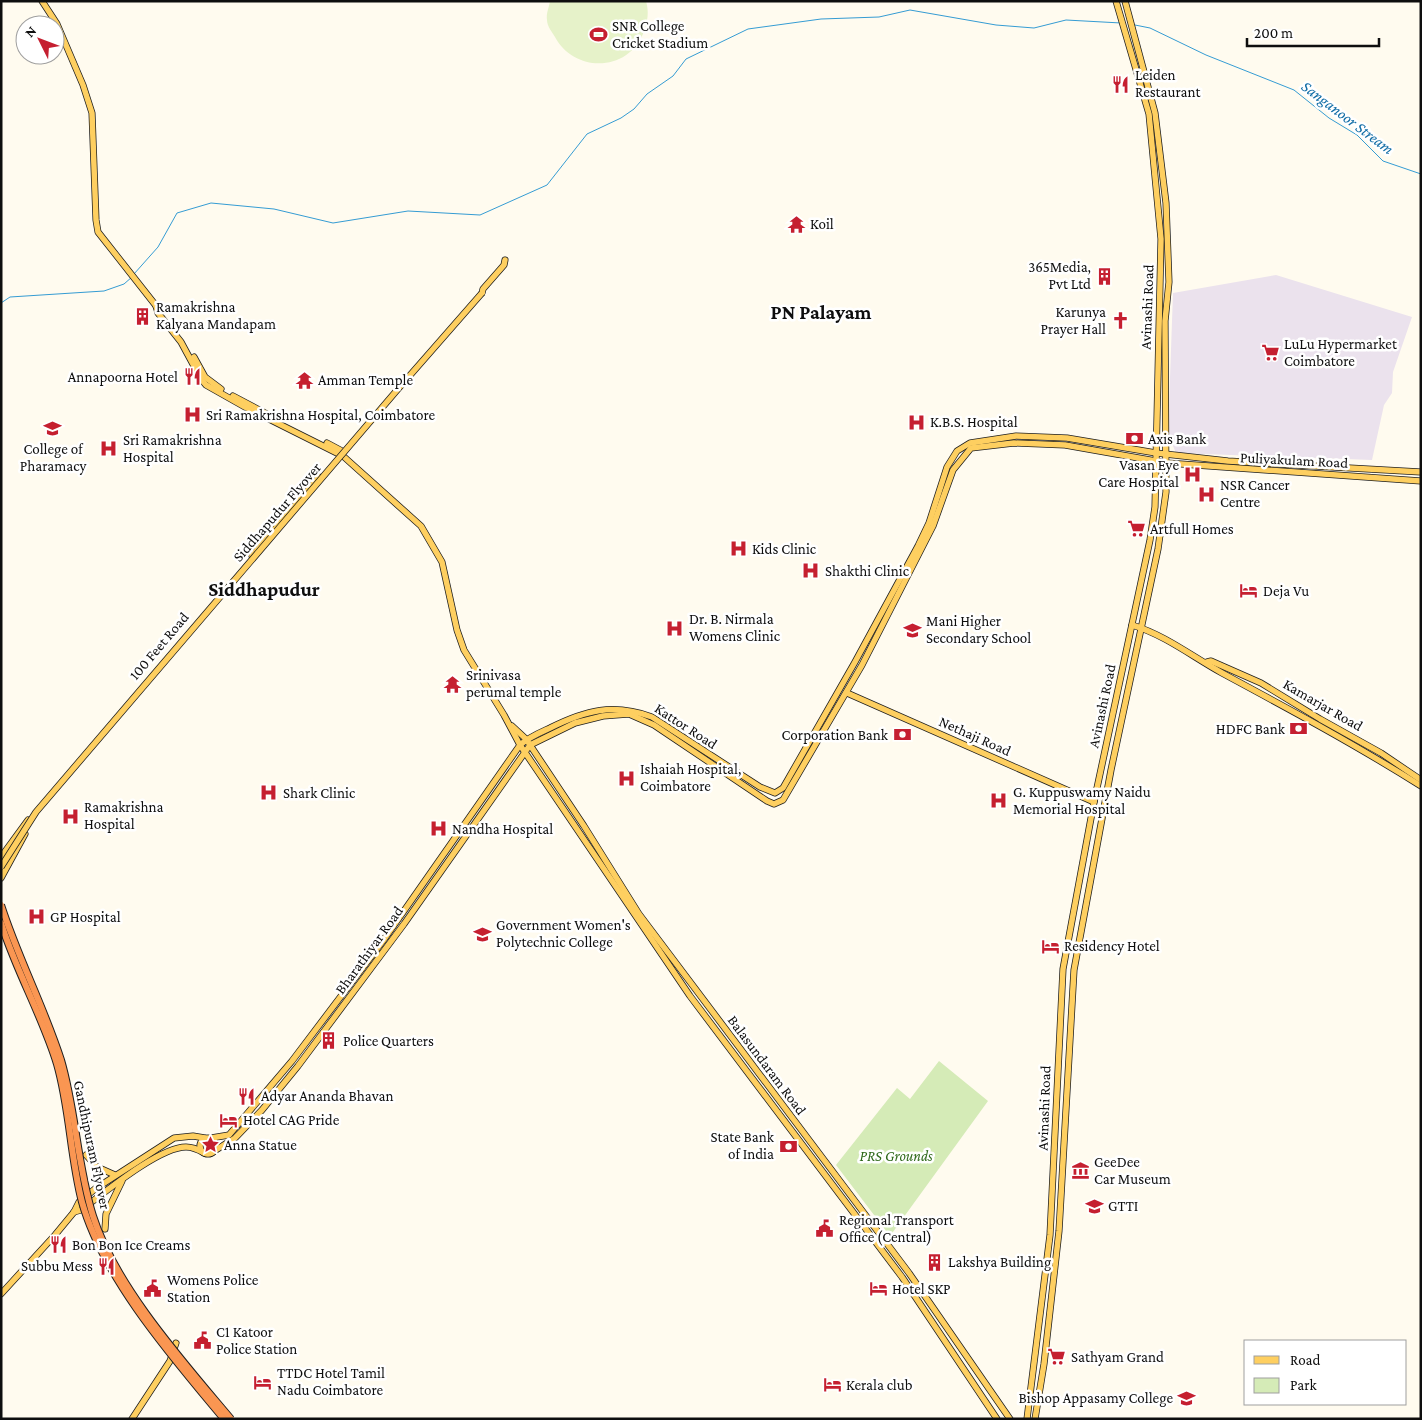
<svg xmlns="http://www.w3.org/2000/svg" width="1422" height="1420" viewBox="0 0 1422 1420" font-family="'Crimson Pro',serif">
<style>
.industrial{fill:#ebe2ed}
.green{fill:#d5ebb7}
.pitch{fill:#e6f2c9}
.lines{fill:none;stroke-linecap:round;stroke-linejoin:round}
.stream{stroke:#359cd3;stroke-width:1}
.major-casing{stroke:#1f1f1f;stroke-width:7}
.major{stroke:#fecf60;stroke-width:5.5}
.major-bridge-casing{stroke:#1f1f1f;stroke-width:7;stroke-linecap:butt}
.highway-bridge-casing{stroke:#1f1f1f;stroke-width:8;stroke-linecap:butt}
.major-bridge{stroke:#fecf60;stroke-width:5.5}
.highway-bridge{stroke:#fa9652;stroke-width:6}
.labels{text-anchor:middle;stroke-width:5;stroke-linejoin:round;paint-order:stroke}
.poi-label{font-size:15px;fill:#0e0e0e;stroke:#fff;text-anchor:start}
.street-label{font-size:15px;fill:#0e0e0e;stroke:#fff}
.park-label{font-size:15px;font-style:italic;fill:#2f691b;stroke:#fff}
.water-label{font-size:16px;font-style:italic;fill:#116da6;stroke:#fff}
.district-label{font-size:20px;font-weight:bold;fill:#0e0e0e;stroke:#fff}
</style>
<rect width="100%" height="100%" fill="#fffbef"/>
<path class="industrial" d="M1276,275L1412,317L1393,372L1392,393L1384,405L1372,460L1176,453L1168,434L1173,293Z"/>
<path class="green" d="M939,1061L988,1101L890,1236L836,1165L897,1088L910,1099Z"/>
<path class="pitch" d="M550,1H646C649,12 648,20 644,31C630,72 575,74 555,37C552,32 547,26 547,20C546,13 549,8 550,1Z"/>
<g class="lines">
<g class="stream">
<path d="M1135,25L1150,28L1206,55L1294,90L1329,118L1357,135L1383,161L1421,174"/>
<path d="M134,274L158,247L177,213L211,203L274,209L333,223L408,211L480,215L547,185L587,134L621,118L634,109L647,94L673,76L686,59L748,29L821,19L879,17L910,10L996,25L1034,28L1066,20L1121,23"/>
<path d="M1,303L10,297L104,291L124,284L132,277"/>
</g>
<defs>
<g id="major">
<path d="M42,1L57,24L83,85L92,113L96,220L98,232L157,307"/>
<path d="M482,293L483,289L504,265L505,260"/>
<path d="M156,306L158,313L181,342L201,379L206,385L245,407L343,456L421,526L442,562L457,630L464,650L504,715L520,745L690,996L902,1277L997,1419"/>
<path d="M194,357L205,377L221,389"/>
<path d="M233,396L267,414"/>
<path d="M327,443L342,451"/>
<path d="M252,556L319,477"/>
<path d="M1132,625C1165,635 1193,657 1222,673C1289,709 1356,745 1421,786"/>
<path d="M1207,662L1211,661L1261,683L1320,719L1381,753L1421,780"/>
<path d="M847,693L1094,802"/>
<path d="M512,726L526,739L584,826L639,914L909,1273L1010,1419"/>
<path d="M1,857L28,820"/>
<path d="M1,878L25,834"/>
<circle cx="208" cy="1146" r="8"/>
<path d="M211,1138L229,1135L292,1061L385,938L520,745C529,737 539,733 550,728C586,710 613,703 652,717L760,787L775,793L783,788L855,662L918,546L929,523L947,467L957,451L970,443L1016,436L1067,438L1156,453L1228,461L1421,472"/>
<path d="M211,1153L235,1138L262,1110L298,1066L404,924L530,745L575,723L603,716L629,714L654,725L767,801L774,804L783,800L862,665L933,526L953,470L971,448L1014,443L1065,445L1167,463L1421,481"/>
<path d="M86,1155L97,1167L115,1175"/>
<path d="M74,1212L81,1210C104,1193 159,1147 186,1147C193,1147 199,1150 204,1153"/>
<path d="M105,1229L106,1214L122,1181"/>
<path d="M1,1294L55,1235L74,1212L79,1202L95,1189L174,1138L193,1136L205,1138"/>
<path d="M132,1419L170,1361L176,1343"/>
<path d="M1027,1419L1050,1235L1063,969L1094,802L1150,540L1155,507L1161,239L1149,114L1116,1"/>
<path d="M1035,1419L1044,1364L1059,1231L1074,970L1111,770L1158,549L1166,492L1165,321L1169,282L1166,203L1155,113L1125,1"/>
</g>
</defs>
<use href="#major" class="major-casing"/>
<use href="#major" class="major"/>
<defs>
<path id="major-bridge" d="M1,867L36,812L398,389L482,293"/>
<g id="highway-bridge">
<path d="M1,905C18,958 44,1007 61,1060C76,1111 77,1165 93,1216C115,1286 184,1363 231,1419"/>
<path d="M1,923C16,971 42,1015 57,1064C70,1109 70,1156 82,1202C103,1278 174,1359 224,1419"/>
</g>
</defs>
<use href="#major-bridge" class="major-bridge-casing"/>
<use href="#highway-bridge" class="highway-bridge-casing"/>
<use href="#major-bridge" class="major-bridge"/>
<use href="#highway-bridge" class="highway-bridge"/>
</g>
<defs>
<symbol id="stadium-bare" viewBox="-9 -9 18 18"><path d="M0-5a6.5 5 0 1 0 0 10a6.5 5 0 1 0 0-10ZM-3.5-1.8h7v3.6h-7Z" fill="#c51f30" stroke="#fff" stroke-width="2.5" paint-order="stroke"/></symbol>
<symbol id="restaurant-bare" viewBox="-9 -9 18 18"><path d="M-5-6h1v4h1v-4h1v4h1v-4h1v5L-1.5 .5V6h-2V.5L-5-1ZM5-6V6H3V1.5H1.5Q1.5-4 5-6Z" fill="#c51f30" stroke="#fff" stroke-width="2.5" paint-order="stroke"/></symbol>
<symbol id="temple-bare" viewBox="-9 -9 18 18"><path d="M0-6L5-2H3V0L6.5 2.5H4V6H1.5V3h-3V6H-4V2.5H-6.5L-3 0V-2H-5Z" fill="#c51f30" stroke="#fff" stroke-width="2.5" paint-order="stroke"/></symbol>
<symbol id="building-bare" viewBox="-9 -9 18 18"><path d="M-4-6H4V6H1V3H-1V6H-4ZM-2.5-4.3h1.7v1.8h-1.7ZM.8-4.3h1.7v1.8H.8ZM-2.5-1h1.7V.8h-1.7ZM.8-1h1.7V.8H.8Z" fill="#c51f30" stroke="#fff" stroke-width="2.5" paint-order="stroke"/></symbol>
<symbol id="church-bare" viewBox="-9 -9 18 18"><path d="M-1.2-6h2.4v3.5h3.3v2.4h-3.3V6h-2.4V-.1h-3.3v-2.4h3.3Z" fill="#c51f30" stroke="#fff" stroke-width="2.5" paint-order="stroke"/></symbol>
<symbol id="supermarket-bare" viewBox="-9 -9 18 18"><path d="M-6-5.5h2.5l.6 2H6L4.5 2H-2.5L-4.4-4H-6ZM-1.5 3.2a1.3 1.3 0 1 0 .1 0ZM3 3.2a1.3 1.3 0 1 0 .1 0Z" fill="#c51f30" stroke="#fff" stroke-width="2.5" paint-order="stroke"/></symbol>
<symbol id="hospital-bare" viewBox="-9 -9 18 18"><path d="M-5-5h3v3.5h4V-5h3V5h-3V1.5h-4V5h-3Z" fill="#c51f30" stroke="#fff" stroke-width="2.5" paint-order="stroke"/></symbol>
<symbol id="school-bare" viewBox="-9 -9 18 18"><path d="M0-5L7-2L0 1L-7-2ZM-4 1L0 2.5L4 1V4Q0 6-4 4Z" fill="#c51f30" stroke="#fff" stroke-width="2.5" paint-order="stroke"/></symbol>
<symbol id="bank-bare" viewBox="-9 -9 18 18"><path d="M-6-4H6V4H-6ZM0-2.3a2.3 2.3 0 1 0 0 4.6a2.3 2.3 0 1 0 0-4.6Z" fill="#c51f30" stroke="#fff" stroke-width="2.5" paint-order="stroke"/></symbol>
<symbol id="hotel-bare" viewBox="-9 -9 18 18"><path d="M-6-4.5h1.5V1H6V5H4.5V3h-9V5H-6ZM-4 0a1.8 1.8 0 1 1 3.6 0ZM.5 0V-2.5h3Q6-2.5 6 0Z" fill="#c51f30" stroke="#fff" stroke-width="2.5" paint-order="stroke"/></symbol>
<symbol id="university-bare" viewBox="-9 -9 18 18"><path d="M0-5L7-2L0 1L-7-2ZM-4 1L0 2.5L4 1V4Q0 6-4 4Z" fill="#c51f30" stroke="#fff" stroke-width="2.5" paint-order="stroke"/></symbol>
<symbol id="sight-bare" viewBox="-9 -9 18 18"><path d="M0-6L1.8-2.2L6-1.7L2.9 1.2L3.7 5.4L0 3.3L-3.7 5.4L-2.9 1.2L-6-1.7L-1.8-2.2Z" fill="#c51f30" stroke="#fff" stroke-width="2.5" paint-order="stroke"/></symbol>
<symbol id="museum-bare" viewBox="-9 -9 18 18"><path d="M0-6L6-3V-2H-6V-3ZM-5-1h2V3h-2ZM-1-1h2V3h-2ZM3-1h2V3H3ZM-6 4H6V6H-6Z" fill="#c51f30" stroke="#fff" stroke-width="2.5" paint-order="stroke"/></symbol>
<symbol id="civic-bare" viewBox="-9 -9 18 18"><path d="M-.6-6.5H3V-4.5H.6V-3L4-1V1h2V6H-6V1h2V-1L-.6-3ZM-1.2 2.5V6h2.4V2.5Z" fill="#c51f30" stroke="#fff" stroke-width="2.5" paint-order="stroke"/></symbol>
</defs>
<g fill-rule="evenodd">
<use href="#stadium-bare" x="586" y="22" width="25" height="25"/>
<use href="#restaurant-bare" x="1108" y="72" width="25" height="25"/>
<use href="#temple-bare" x="784" y="212" width="25" height="25"/>
<use href="#building-bare" x="1092" y="264" width="25" height="25"/>
<use href="#building-bare" x="130" y="304" width="25" height="25"/>
<use href="#church-bare" x="1108" y="308" width="25" height="25"/>
<use href="#supermarket-bare" x="1258" y="340" width="25" height="25"/>
<use href="#restaurant-bare" x="180" y="364" width="25" height="25"/>
<use href="#temple-bare" x="292" y="368" width="25" height="25"/>
<use href="#hospital-bare" x="180" y="402" width="25" height="25"/>
<use href="#hospital-bare" x="904" y="410" width="25" height="25"/>
<use href="#school-bare" x="40" y="416" width="25" height="25"/>
<use href="#bank-bare" x="1122" y="426" width="25" height="25"/>
<use href="#hospital-bare" x="96" y="436" width="25" height="25"/>
<use href="#hospital-bare" x="1180" y="462" width="25" height="25"/>
<use href="#hospital-bare" x="1194" y="482" width="25" height="25"/>
<use href="#supermarket-bare" x="1124" y="516" width="25" height="25"/>
<use href="#hospital-bare" x="726" y="536" width="25" height="25"/>
<use href="#hospital-bare" x="798" y="558" width="25" height="25"/>
<use href="#hotel-bare" x="1236" y="578" width="25" height="25"/>
<use href="#hospital-bare" x="662" y="616" width="25" height="25"/>
<use href="#school-bare" x="900" y="618" width="25" height="25"/>
<use href="#temple-bare" x="440" y="672" width="25" height="25"/>
<use href="#bank-bare" x="1286" y="716" width="25" height="25"/>
<use href="#bank-bare" x="890" y="722" width="25" height="25"/>
<use href="#hospital-bare" x="614" y="766" width="25" height="25"/>
<use href="#hospital-bare" x="256" y="780" width="25" height="25"/>
<use href="#hospital-bare" x="986" y="788" width="25" height="25"/>
<use href="#hospital-bare" x="58" y="804" width="25" height="25"/>
<use href="#hospital-bare" x="426" y="816" width="25" height="25"/>
<use href="#hospital-bare" x="24" y="904" width="25" height="25"/>
<use href="#university-bare" x="470" y="922" width="25" height="25"/>
<use href="#hotel-bare" x="1038" y="934" width="25" height="25"/>
<use href="#building-bare" x="316" y="1028" width="25" height="25"/>
<use href="#restaurant-bare" x="234" y="1084" width="25" height="25"/>
<use href="#hotel-bare" x="216" y="1108" width="25" height="25"/>
<use href="#sight-bare" x="198" y="1132" width="25" height="25"/>
<use href="#bank-bare" x="776" y="1134" width="25" height="25"/>
<use href="#museum-bare" x="1068" y="1158" width="25" height="25"/>
<use href="#university-bare" x="1082" y="1194" width="25" height="25"/>
<use href="#civic-bare" x="812" y="1216" width="25" height="25"/>
<use href="#restaurant-bare" x="46" y="1232" width="25" height="25"/>
<use href="#building-bare" x="922" y="1250" width="25" height="25"/>
<use href="#restaurant-bare" x="94" y="1254" width="25" height="25"/>
<use href="#civic-bare" x="140" y="1276" width="25" height="25"/>
<use href="#hotel-bare" x="866" y="1276" width="25" height="25"/>
<use href="#civic-bare" x="190" y="1328" width="25" height="25"/>
<use href="#supermarket-bare" x="1044" y="1344" width="25" height="25"/>
<use href="#hotel-bare" x="250" y="1370" width="25" height="25"/>
<use href="#hotel-bare" x="820" y="1372" width="25" height="25"/>
<use href="#university-bare" x="1174" y="1386" width="25" height="25"/>
</g>
<g class="labels">
<g class="poi-label">
<text x="612" y="31">SNR College<tspan x="612" dy="17">Cricket Stadium</tspan></text>
<text x="1135" y="80">Leiden<tspan x="1135" dy="17">Restaurant</tspan></text>
<text x="810" y="229">Koil</text>
<text x="1091" y="272" text-anchor="end">365Media,<tspan x="1091" dy="17">Pvt Ltd</tspan></text>
<text x="156" y="312">Ramakrishna<tspan x="156" dy="17">Kalyana Mandapam</tspan></text>
<text x="1106" y="317" text-anchor="end">Karunya<tspan x="1106" dy="17">Prayer Hall</tspan></text>
<text x="1284" y="349">LuLu Hypermarket<tspan x="1284" dy="17">Coimbatore</tspan></text>
<text x="178" y="382" text-anchor="end">Annapoorna Hotel</text>
<text x="318" y="385">Amman Temple</text>
<text x="206" y="420">Sri Ramakrishna Hospital, Coimbatore</text>
<text x="930" y="427">K.B.S. Hospital</text>
<text x="1148" y="444">Axis Bank</text>
<text x="123" y="445">Sri Ramakrishna<tspan x="123" dy="17">Hospital</tspan></text>
<text x="53" y="454" text-anchor="middle">College of<tspan x="53" dy="17">Pharamacy</tspan></text>
<text x="1179" y="470" text-anchor="end">Vasan Eye<tspan x="1179" dy="17">Care Hospital</tspan></text>
<text x="1220" y="490">NSR Cancer<tspan x="1220" dy="17">Centre</tspan></text>
<text x="1150" y="534">Artfull Homes</text>
<text x="752" y="554">Kids Clinic</text>
<text x="825" y="576">Shakthi Clinic</text>
<text x="1263" y="596">Deja Vu</text>
<text x="689" y="624">Dr. B. Nirmala<tspan x="689" dy="17">Womens Clinic</tspan></text>
<text x="926" y="626">Mani Higher<tspan x="926" dy="17">Secondary School</tspan></text>
<text x="466" y="680">Srinivasa<tspan x="466" dy="17">perumal temple</tspan></text>
<text x="1285" y="734" text-anchor="end">HDFC Bank</text>
<text x="888" y="740" text-anchor="end">Corporation Bank</text>
<text x="640" y="774">Ishaiah Hospital,<tspan x="640" dy="17">Coimbatore</tspan></text>
<text x="1013" y="797">G. Kuppuswamy Naidu<tspan x="1013" dy="17">Memorial Hospital</tspan></text>
<text x="283" y="798">Shark Clinic</text>
<text x="84" y="812">Ramakrishna<tspan x="84" dy="17">Hospital</tspan></text>
<text x="452" y="834">Nandha Hospital</text>
<text x="50" y="922">GP Hospital</text>
<text x="496" y="930">Government Women's<tspan x="496" dy="17">Polytechnic College</tspan></text>
<text x="1064" y="951">Residency Hotel</text>
<text x="343" y="1046">Police Quarters</text>
<text x="261" y="1101">Adyar Ananda Bhavan</text>
<text x="243" y="1125">Hotel CAG Pride</text>
<text x="774" y="1142" text-anchor="end">State Bank<tspan x="774" dy="17">of India</tspan></text>
<text x="224" y="1150">Anna Statue</text>
<text x="1094" y="1167">GeeDee<tspan x="1094" dy="17">Car Museum</tspan></text>
<text x="1108" y="1211">GTTI</text>
<text x="839" y="1225">Regional Transport<tspan x="839" dy="17">Office (Central)</tspan></text>
<text x="72" y="1250">Bon Bon Ice Creams</text>
<text x="948" y="1267">Lakshya Building</text>
<text x="93" y="1271" text-anchor="end">Subbu Mess</text>
<text x="167" y="1285">Womens Police<tspan x="167" dy="17">Station</tspan></text>
<text x="892" y="1294">Hotel SKP</text>
<text x="216" y="1337">C1 Katoor<tspan x="216" dy="17">Police Station</tspan></text>
<text x="1071" y="1362">Sathyam Grand</text>
<text x="277" y="1378">TTDC Hotel Tamil<tspan x="277" dy="17">Nadu Coimbatore</tspan></text>
<text x="846" y="1390">Kerala club</text>
<text x="1173" y="1403" text-anchor="end">Bishop Appasamy College</text>
</g>
<g class="street-label">
<text transform="translate(1147 307) rotate(-88)" y="5">Avinashi Road</text>
<text transform="translate(1294 460) rotate(3)" y="5">Puliyakulam Road</text>
<text transform="translate(277 512) rotate(-49)" y="5">Siddhapudur Flyover</text>
<text transform="translate(159 646) rotate(-50)" y="5">100 Feet Road</text>
<text transform="translate(1323 705) rotate(30)" y="5">Kamarjar Road</text>
<text transform="translate(1102 706) rotate(-78)" y="5">Avinashi Road</text>
<text transform="translate(686 726) rotate(33)" y="5">Kattor Road</text>
<text transform="translate(975 736) rotate(24)" y="5">Nethaji Road</text>
<text transform="translate(369 950) rotate(-54)" y="5">Bharathiyar Road</text>
<text transform="translate(767 1065) rotate(53)" y="5">Balasundaram Road</text>
<text transform="translate(1044 1108) rotate(-88)" y="5">Avinashi Road</text>
<text transform="translate(92 1145) rotate(78)" y="5">Gandhipuram Flyover</text>
</g>
<g class="park-label">
<text x="896" y="1161">PRS Grounds</text>
</g>
<g class="water-label">
<text transform="translate(1348 117) rotate(37)" y="6">Sanganoor Stream</text>
</g>
<g class="district-label">
<text x="821" y="319">PN Palayam</text>
<text x="264" y="596">Siddhapudur</text>
</g>
</g>
<rect width="1422" height="1420" fill="none" stroke="#0e0e0e" stroke-width="5"/>
<rect x="1244" y="1340" width="162" height="65" fill="#ffffff" stroke="#9f9f9f"/>
<rect x="1254" y="1356" width="25" height="8" fill="#fecf60" stroke="#9f9f9f"/>
<text x="1290" y="1365" font-size="15" fill="#0e0e0e">Road</text>
<rect x="1254" y="1378" width="25" height="15" fill="#d5ebb7" stroke="#9f9f9f"/>
<text x="1290" y="1390" font-size="15" fill="#0e0e0e">Park</text>
<g transform="translate(40 40) rotate(312)"><circle r="24" fill="#ffffff" stroke="#9f9f9f"/>
<path d="M0-4L9 19L0 12L-9 19Z" fill="#c51f30"/>
<text y="-8" font-size="14" font-weight="bold" text-anchor="middle" fill="#0e0e0e">N</text>
</g>
<path d="M1247 38v8h132v-8" fill="none" stroke="#0e0e0e" stroke-width="2.5"/>
<text x="1254" y="38" font-size="15" fill="#0e0e0e" stroke="#ffffff" stroke-width="4" paint-order="stroke">200 m</text>
</svg>
